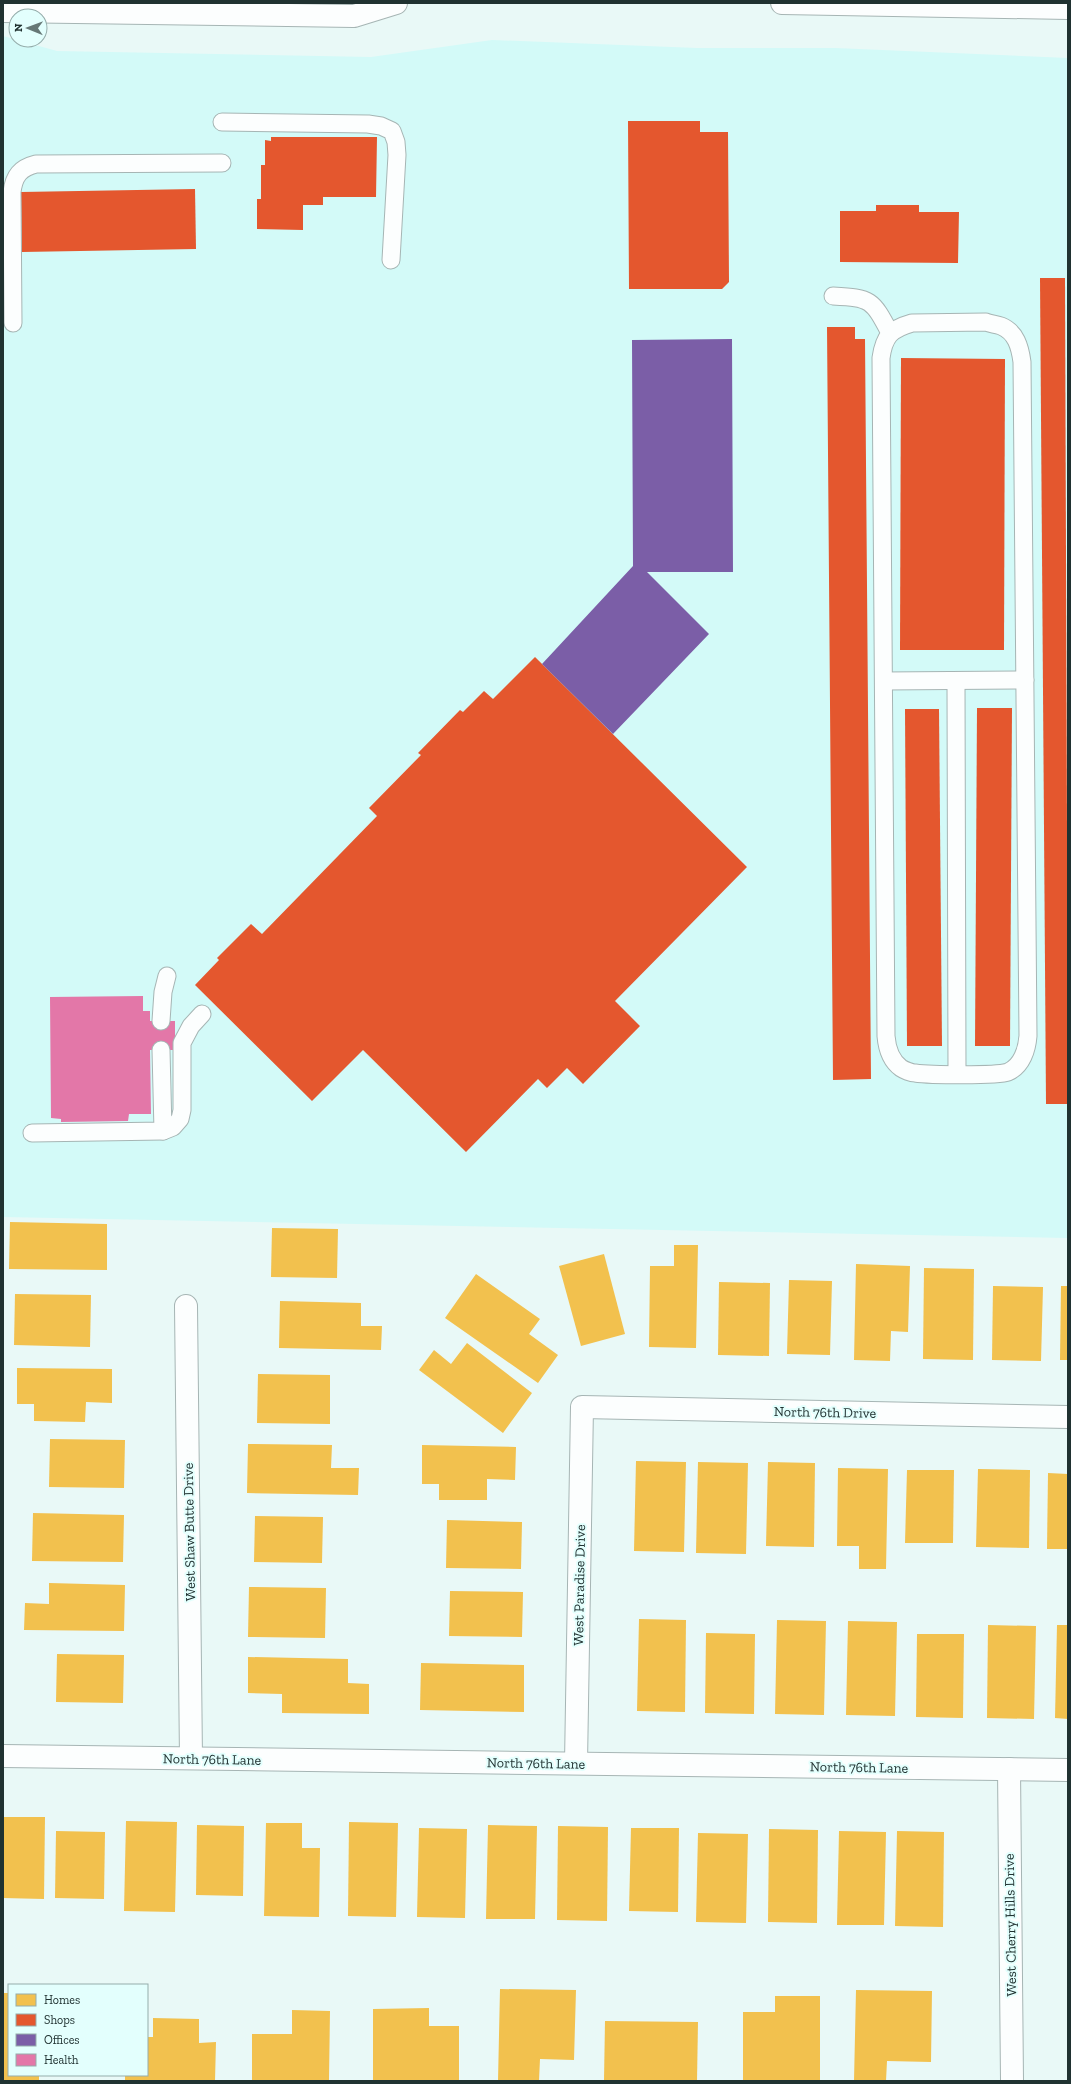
<svg xmlns="http://www.w3.org/2000/svg" width="1071" height="2084" viewBox="0 0 1071 2084" font-family="'Zilla Slab',serif">
<style>
.built{fill:#d3faf8}
.homes{fill:#f2c14e}
.shops{fill:#e4572e}
.offices{fill:#7b5ea7}
.health{fill:#e377a8}
.lines{fill:none;stroke-linecap:round;stroke-linejoin:round}
.service-casing{stroke:#a6b5b4;stroke-width:19}
.minor-casing{stroke:#a6b5b4;stroke-width:24}
.secondary-casing{stroke:#a6b5b4;stroke-width:24}
.service{stroke:#fcfefe;stroke-width:17}
.minor{stroke:#fcfefe;stroke-width:22}
.secondary{stroke:#fcfefe;stroke-width:22}
.labels{text-anchor:middle;stroke-width:4;stroke-linejoin:round;paint-order:stroke}
.street-label{font-size:14px;fill:#203231;stroke:#e3fffd}
</style>
<rect width="100%" height="100%" fill="#e9f9f7"/>
<path class="built" d="M3,36L57,51L371,57L492,40L697,48H835L1068,58V1238L3,1217Z"/>
<g class="homes">
<path d="M10,1222L107,1224V1270L9,1269Z"/>
<path d="M272,1228L338,1229L337,1278L271,1277Z"/>
<path d="M674,1245H698L696,1348L649,1347L650,1266H674Z"/>
<path d="M604,1254L625,1334L581,1346L559,1266Z"/>
<path d="M856,1264L910,1266L908,1332L891,1331L890,1361L854,1360Z"/>
<path d="M924,1268L974,1269L973,1360L923,1359Z"/>
<path d="M476,1274L540,1319L529,1334L558,1355L538,1383L445,1318Z"/>
<path d="M789,1280L832,1281L830,1355L787,1354Z"/>
<path d="M719,1282L770,1283L769,1356L718,1355Z"/>
<path d="M993,1286L1043,1287L1041,1361L992,1360Z"/>
<path d="M1061,1286H1068V1360H1060Z"/>
<path d="M15,1294L91,1295L90,1347L14,1345Z"/>
<path d="M280,1301L361,1303V1326H382L381,1350L279,1348Z"/>
<path d="M467,1343L532,1393L503,1433L419,1370L434,1350L451,1364Z"/>
<path d="M17,1368L112,1369V1403L86,1402L85,1422L34,1421V1404H17Z"/>
<path d="M258,1374L330,1375V1424L257,1423Z"/>
<path d="M50,1439L125,1440L124,1488L49,1487Z"/>
<path d="M248,1444L332,1445L331,1468H359L358,1495L247,1493Z"/>
<path d="M422,1445L516,1447L515,1480L487,1479V1500H439V1484H422Z"/>
<path d="M636,1461L686,1462L684,1552L634,1551Z"/>
<path d="M698,1462L748,1463L746,1554L696,1553Z"/>
<path d="M768,1462L815,1463L814,1547L766,1546Z"/>
<path d="M838,1468L888,1469L886,1569H859V1546H837Z"/>
<path d="M978,1469L1030,1470L1029,1548L976,1547Z"/>
<path d="M907,1470H954L953,1543H905Z"/>
<path d="M1048,1473L1068,1474V1549H1047Z"/>
<path d="M33,1513L124,1515L123,1562L32,1561Z"/>
<path d="M255,1516L323,1517L322,1563L254,1562Z"/>
<path d="M447,1520L522,1522L521,1569L446,1568Z"/>
<path d="M49,1583L125,1585L124,1631L24,1630L25,1603L49,1604Z"/>
<path d="M249,1587L326,1588L325,1638L248,1637Z"/>
<path d="M450,1591L523,1592L522,1637L449,1636Z"/>
<path d="M639,1619L686,1620L685,1712L637,1711Z"/>
<path d="M777,1620L826,1621L824,1715L775,1714Z"/>
<path d="M848,1621L897,1622L895,1716L846,1715Z"/>
<path d="M988,1625L1036,1626L1034,1719L987,1718Z"/>
<path d="M1057,1625H1068V1719L1055,1718Z"/>
<path d="M706,1633L755,1634L754,1714L705,1713Z"/>
<path d="M917,1634H964L963,1718L916,1717Z"/>
<path d="M57,1654L124,1655L123,1703L56,1702Z"/>
<path d="M248,1657L348,1659V1683L369,1684V1714L282,1713V1694L248,1693Z"/>
<path d="M421,1663L524,1665V1712L420,1710Z"/>
<path d="M3,1817H45L44,1899L3,1898Z"/>
<path d="M126,1821L177,1822L175,1912L124,1911Z"/>
<path d="M349,1822L398,1823L396,1917L348,1916Z"/>
<path d="M266,1823H302V1848H320L319,1917L264,1916Z"/>
<path d="M197,1825L244,1826L243,1896L196,1895Z"/>
<path d="M488,1825L537,1826L535,1919H486Z"/>
<path d="M558,1826L608,1827L607,1921L557,1920Z"/>
<path d="M419,1828L467,1829L465,1918L417,1917Z"/>
<path d="M631,1828H679L678,1912L629,1911Z"/>
<path d="M769,1829L818,1830L817,1923L768,1922Z"/>
<path d="M56,1831L105,1832L104,1899L55,1898Z"/>
<path d="M839,1831L886,1832L884,1925H837Z"/>
<path d="M897,1831L944,1832L943,1927L895,1926Z"/>
<path d="M698,1833L748,1834L746,1923L696,1922Z"/>
<path d="M500,1989L576,1990L574,2060L540,2059L539,2081H498Z"/>
<path d="M856,1990L932,1991L931,2062L887,2061L886,2081H854Z"/>
<path d="M4,1993H9V2075H39V2081H3Z"/>
<path d="M775,1996H820V2080H743V2012H775Z"/>
<path d="M429,2008V2026H459V2081H373V2009Z"/>
<path d="M292,2010L330,2011L329,2081H252V2034H292Z"/>
<path d="M153,2018L199,2019V2043L216,2042L215,2081H125V2075H147V2037H153Z"/>
<path d="M605,2021L698,2022L697,2081H604Z"/>
</g>
<g class="shops">
<path d="M628,121H700V132H728L729,282L722,289H629Z"/>
<path d="M271,137H377L376,197H323V205H303V230L257,229V199H261V165H265V140L271,141Z"/>
<path d="M195,189L196,249L22,252L21,192Z"/>
<path d="M876,205H919V212H959L958,263L840,262V211H876Z"/>
<path d="M1040,278H1065L1068,1104H1046Z"/>
<path d="M827,327H855V339H865L871,1079L833,1080Z"/>
<path d="M901,358L1005,359L1004,650H900Z"/>
<path d="M535,657L747,867L615,1001L640,1026L583,1084L567,1068L547,1088L538,1079L466,1152L363,1050L312,1101L195,985L219,960L217,958L251,924L262,934L377,816L369,808L421,755L418,753L460,710L463,712L484,691L493,699Z"/>
<path d="M977,708H1012L1010,1046H975Z"/>
<path d="M905,709H939L942,1046H907Z"/>
</g>
<path class="offices" d="M732,339L733,572H647L709,634L613,734L542,664L633,566L632,340Z"/>
<path class="health" d="M143,996V1011H150V1021H175V1050H150L151,1114H129L128,1121L61,1122V1119L51,1118L50,997Z"/>
<g class="lines">
<defs>
<g id="service">
<path d="M222,122L368,124L381,126L392,131L396,142L397,155L391,260"/>
<path d="M833,296C871,298 872,299 890,333"/>
<path d="M986,322C990,324 996,324 1001,326C1016,332 1020,347 1022,362L1028,1036C1027,1049 1022,1066 1008,1072C997,1076 929,1075 915,1073C911,1073 904,1070 901,1068C890,1060 887,1048 886,1036L881,358C884,336 891,329 912,323Z"/>
<path d="M13,323L12,192C14,176 20,168 36,164L222,163"/>
<path d="M884,681L1025,680"/>
<path d="M956,681L957,1074"/>
<path d="M161,1021L163,992L167,976"/>
<path d="M161,1050L163,1131"/>
<path d="M32,1133L163,1131L173,1127L180,1119L182,1110V1043L191,1026L202,1014"/>
</g>
<g id="minor">
<path d="M186,1306L191,1758"/>
<path d="M3,1756L1068,1770"/>
<path d="M576,1763L582,1407L1068,1417"/>
<path d="M1009,1769L1012,2081"/>
</g>
<g id="secondary">
<path d="M782,3L1068,8"/>
<path d="M3,11L354,16L396,3"/>
</g>
</defs>
<use href="#service" class="service-casing"/>
<use href="#minor" class="minor-casing"/>
<use href="#secondary" class="secondary-casing"/>
<use href="#service" class="service"/>
<use href="#minor" class="minor"/>
<use href="#secondary" class="secondary"/>
</g>
<g class="labels">
<g class="street-label">
<text transform="translate(825 1412) rotate(1)" y="5">North 76th Drive</text>
<text transform="translate(189 1532) rotate(-91)" y="5">West Shaw Butte Drive</text>
<text transform="translate(579 1585) rotate(-89)" y="5">West Paradise Drive</text>
<text transform="translate(212 1759) rotate(1)" y="5">North 76th Lane</text>
<text transform="translate(536 1763) rotate(1)" y="5">North 76th Lane</text>
<text transform="translate(859 1767) rotate(1)" y="5">North 76th Lane</text>
<text transform="translate(1010 1925) rotate(-91)" y="5">West Cherry Hills Drive</text>
</g>
</g>
<rect width="1071" height="2084" fill="none" stroke="#203231" stroke-width="8"/>
<rect x="8" y="1984" width="140" height="92" fill="#e3fffd" stroke="#95adab"/>
<rect x="16" y="1994" width="20" height="12" fill="#f2c14e" stroke="#95adab"/>
<text x="44" y="2004" font-size="12" fill="#203231">Homes</text>
<rect x="16" y="2014" width="20" height="12" fill="#e4572e" stroke="#95adab"/>
<text x="44" y="2024" font-size="12" fill="#203231">Shops</text>
<rect x="16" y="2034" width="20" height="12" fill="#7b5ea7" stroke="#95adab"/>
<text x="44" y="2044" font-size="12" fill="#203231">Offices</text>
<rect x="16" y="2054" width="20" height="12" fill="#e377a8" stroke="#95adab"/>
<text x="44" y="2064" font-size="12" fill="#203231">Health</text>
<g transform="translate(28 28) rotate(271)"><circle r="19" fill="#e3fffd" stroke="#95adab"/>
<path d="M0-3L7 15L0 10L-7 15Z" fill="#667876"/>
<text y="-6" font-size="11" font-weight="bold" text-anchor="middle" fill="#203231">N</text>
</g>
</svg>
